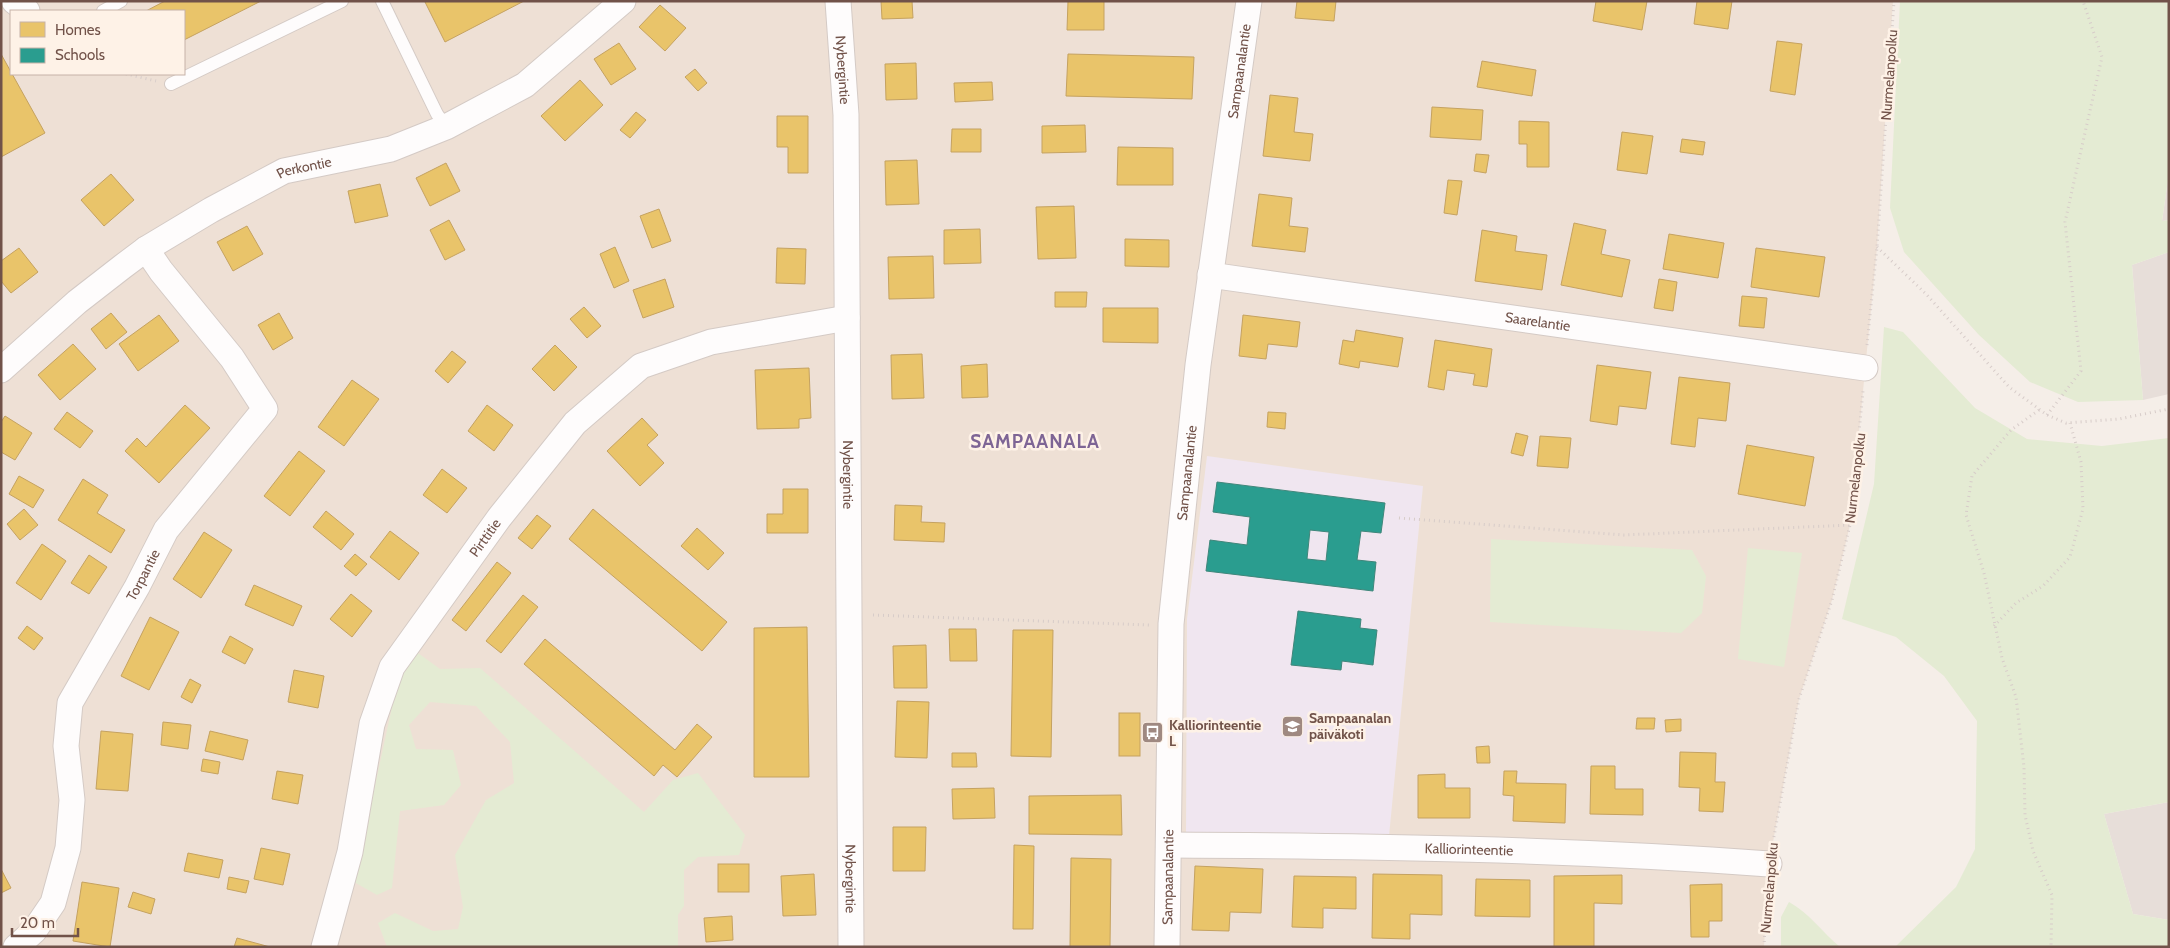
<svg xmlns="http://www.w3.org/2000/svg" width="2170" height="948" viewBox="0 0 2170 948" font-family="Cabin,sans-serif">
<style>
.residential{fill:#eee0d5;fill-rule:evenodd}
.industrial{fill:#e7ded9}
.education{fill:#f0e6f0}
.green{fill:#e4ebd3}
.homes{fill:#e9c46a;stroke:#c5a260}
.schools{fill:#2a9d8f;stroke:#3f867a;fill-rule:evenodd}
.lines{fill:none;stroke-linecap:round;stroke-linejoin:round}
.lane-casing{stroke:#d4cac5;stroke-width:14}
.street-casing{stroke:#d4cac5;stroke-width:27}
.path{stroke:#d7ccc9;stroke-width:3;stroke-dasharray:1 4;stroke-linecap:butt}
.lane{stroke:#fefcfc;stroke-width:12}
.street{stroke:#fefcfc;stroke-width:25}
.labels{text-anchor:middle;stroke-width:5;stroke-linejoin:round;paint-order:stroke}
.street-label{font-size:14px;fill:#715249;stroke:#fef2e7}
.poi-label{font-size:14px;font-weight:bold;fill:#715249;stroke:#fef2e7;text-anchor:start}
.district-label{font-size:19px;font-weight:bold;letter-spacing:1px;fill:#7e6595;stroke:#fef2e7}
</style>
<rect width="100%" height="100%" fill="#f5eee8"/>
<path class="residential" d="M1,1H1893L1877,247L1850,525L1832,600L1799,699L1769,864L1764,947H1ZM11,11H184V74H11Z"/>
<g class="industrial">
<path d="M2169,173V220L2162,221Z"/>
<path d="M2169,252V394L2143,400L2132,265Z"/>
<path d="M2169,802V920L2133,914L2104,814Z"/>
</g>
<path class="education" d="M1207,456L1423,486L1389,836L1186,834L1187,619Z"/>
<g class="green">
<path d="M1900,1H2169V173L2162,221L2169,220V252L2132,265L2143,400L2078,402L2030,382L1979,335L1904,252L1890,208Z"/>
<path d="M1884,327L1903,332L1975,408L2027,439L2102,446L2169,438V802L2104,814L2133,914L2169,920V947H1895L1956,887L1975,849L1977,721L1944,676L1896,637L1842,619L1874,484Z"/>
<path d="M1491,539L1692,550L1706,576L1702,613L1681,633L1490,622Z"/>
<path d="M1748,548L1802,553L1784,667L1738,659Z"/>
<path d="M418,653L440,669L480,668L644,812L673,780L698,773L745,835L739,855L698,857L684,870V906L678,915V947H387L378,923L395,913L433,931L458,929L463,907L455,855L486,800L514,783L510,742L476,706L430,702L409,725L416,749L453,750L461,785L444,805L400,811L392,888L377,895L354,882L399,675Z"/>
<path d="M1789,902C1809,913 1822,932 1840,947H1781V917Z"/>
</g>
<g class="homes">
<path d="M165,1H261L184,40V11H146Z"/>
<path d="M428,1H524L445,42L425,2Z"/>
<path d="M881,1H912L913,18L882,19Z"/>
<path d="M1068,1H1104V30H1067Z"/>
<path d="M1297,1H1336L1334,21L1295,18Z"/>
<path d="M1596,1H1647L1642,30L1593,21Z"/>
<path d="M1697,1H1732L1728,29L1694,24Z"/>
<path d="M660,5L686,28L665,51L639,27Z"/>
<path d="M1777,41L1802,44L1795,95L1770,91Z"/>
<path d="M619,43L636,69L611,85L594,59Z"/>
<path d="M1,54L45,133L1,157Z"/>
<path d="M1068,54L1194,57L1192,99L1066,96Z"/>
<path d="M1482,61L1536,70L1532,96L1477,87Z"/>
<path d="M916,63L917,99L886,100L885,64Z"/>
<path d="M695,69L707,83L698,91L685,77Z"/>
<path d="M580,80L603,105L565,141L541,116Z"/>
<path d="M992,82L993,100L955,102L954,83Z"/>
<path d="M1270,95L1298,98L1294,132L1313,134L1310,161L1263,156Z"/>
<path d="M1432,107L1483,110L1481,140L1430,137Z"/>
<path d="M636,112L646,120L630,138L620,130Z"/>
<path d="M777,116H808V173H788V147H777Z"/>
<path d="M1519,121L1549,122V167H1527V144H1519Z"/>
<path d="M1085,125L1086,152L1042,153V126Z"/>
<path d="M952,129H981V152H951Z"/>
<path d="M1622,132L1653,136L1647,174L1617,170Z"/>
<path d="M1682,139L1705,142L1703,155L1680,152Z"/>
<path d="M1118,147L1173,148V185H1117Z"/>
<path d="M1476,154L1489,155L1486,173L1474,171Z"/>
<path d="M917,160L919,204L886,205L885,161Z"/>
<path d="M446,163L460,191L430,206L416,178Z"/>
<path d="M111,174L134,200L104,226L81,200Z"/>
<path d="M1448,180L1462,181L1457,215L1444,213Z"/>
<path d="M380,184L388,216L355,223L348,191Z"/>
<path d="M1259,194L1292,198L1289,226L1308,228L1305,252L1252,246Z"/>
<path d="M1074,206L1076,258L1038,259L1036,207Z"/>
<path d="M659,209L671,241L652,248L640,216Z"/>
<path d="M449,220L465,250L445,260L430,230Z"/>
<path d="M1574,223L1606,230L1601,254L1630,260L1622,297L1561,285Z"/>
<path d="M247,226L263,254L233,271L217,242Z"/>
<path d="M980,229L981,263L944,264V230Z"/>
<path d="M1482,230L1517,236L1515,251L1547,255L1542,290L1475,281Z"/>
<path d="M1669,234L1724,243L1718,278L1663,269Z"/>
<path d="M1125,239L1169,240V267L1125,266Z"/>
<path d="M615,247L629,281L614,288L600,254Z"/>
<path d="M19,248L38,272L11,293L1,281V261Z"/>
<path d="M777,248L806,249L805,284L776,283Z"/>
<path d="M1756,248L1825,257L1819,297L1751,287Z"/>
<path d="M933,256L934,298L889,299L888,257Z"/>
<path d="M665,279L674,307L643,318L633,290Z"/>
<path d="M1659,279L1677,282L1673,311L1654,308Z"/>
<path d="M1055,292H1087L1086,307H1055Z"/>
<path d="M1742,296L1767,298L1764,328L1739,326Z"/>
<path d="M584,307L601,326L587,338L570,319Z"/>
<path d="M1103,308H1158V343L1103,342Z"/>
<path d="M111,313L127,332L106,349L91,329Z"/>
<path d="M279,313L293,338L273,350L258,325Z"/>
<path d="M159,315L179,341L138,371L119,344Z"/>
<path d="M1243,315L1300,322L1297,347L1268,344L1266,359L1239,356Z"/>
<path d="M1356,330L1403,338L1398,367L1360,361L1359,368L1339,364L1343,340L1354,342Z"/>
<path d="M1435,340L1492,349L1487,387L1473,385L1475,374L1447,370L1444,390L1428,387Z"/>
<path d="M73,344L96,369L60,400L38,375Z"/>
<path d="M555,345L577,367L554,391L532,369Z"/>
<path d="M452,351L466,362L448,383L435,371Z"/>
<path d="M922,354L924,398L892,399L891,355Z"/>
<path d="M987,364L988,397L962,398L961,366Z"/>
<path d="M1597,365L1651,372L1646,409L1619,406L1617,425L1590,421Z"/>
<path d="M809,368L811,418L799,419V428L757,429L755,370Z"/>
<path d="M1679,377L1730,383L1726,421L1698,418L1695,447L1671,444Z"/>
<path d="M352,380L379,399L344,446L318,427Z"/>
<path d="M185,405L210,428L159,483L125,451L137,438L146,447Z"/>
<path d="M487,405L513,425L494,451L468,431Z"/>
<path d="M67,412L93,431L80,448L54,429Z"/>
<path d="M1268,412L1286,413L1285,429L1267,427Z"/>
<path d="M5,416L32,433L15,460L1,452V422Z"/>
<path d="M642,418L658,435L647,445L664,463L640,486L607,451Z"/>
<path d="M1516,433L1528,436L1523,456L1511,453Z"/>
<path d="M1540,436L1571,438L1568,468L1537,466Z"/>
<path d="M1747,445L1814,457L1805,506L1738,494Z"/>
<path d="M299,451L325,471L290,516L264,496Z"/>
<path d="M442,469L467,488L447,513L423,495Z"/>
<path d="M19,476L44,490L33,508L9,494Z"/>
<path d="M83,479L108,495L97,513L125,530L111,553L58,520Z"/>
<path d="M783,489H808V533H767V514H783Z"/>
<path d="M895,505L922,506L921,522L945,523L944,542L894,540Z"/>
<path d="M24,509L38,525L20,540L7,524Z"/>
<path d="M593,509L727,622L702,651L569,539Z"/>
<path d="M326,511L354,534L341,550L313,527Z"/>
<path d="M537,515L551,526L532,549L518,538Z"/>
<path d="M697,528L724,553L708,570L681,546Z"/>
<path d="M390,531L419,553L399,580L370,557Z"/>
<path d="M204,532L232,550L201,598L173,579Z"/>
<path d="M42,544L66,561L41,600L16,583Z"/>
<path d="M355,554L367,564L356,576L344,566Z"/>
<path d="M89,555L107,567L89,594L71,583Z"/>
<path d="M497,562L511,573L466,631L452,620Z"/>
<path d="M254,585L302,606L293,626L245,605Z"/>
<path d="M351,594L372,611L352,637L330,619Z"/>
<path d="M523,595L538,607L501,653L486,641Z"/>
<path d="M150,617L179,632L149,690L121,676Z"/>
<path d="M27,626L43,638L34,650L18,638Z"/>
<path d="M807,627L809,777H754V628Z"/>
<path d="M949,629H976L977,661H950Z"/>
<path d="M1013,630H1053L1051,757L1011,756Z"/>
<path d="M230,636L253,649L245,664L222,652Z"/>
<path d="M545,639L675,750L697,724L712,737L677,777L663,765L654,776L524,664Z"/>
<path d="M926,645L927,688H894L893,646Z"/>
<path d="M294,670L324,676L318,708L288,702Z"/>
<path d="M190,679L201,685L192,703L181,697Z"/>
<path d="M897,701L929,702L927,758L895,757Z"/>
<rect x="1119" y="713" width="21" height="43"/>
<path d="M1637,718H1655L1654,729H1636Z"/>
<path d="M1681,719V731L1666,732L1665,720Z"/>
<path d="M163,722L191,725L188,749L161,745Z"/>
<path d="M101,731L133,734L128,791L96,789Z"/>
<path d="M210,731L248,740L243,760L205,751Z"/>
<path d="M1489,746L1490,763H1477L1476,747Z"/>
<path d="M1680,752L1716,753L1715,782H1725L1723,812L1699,811L1700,788L1679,787Z"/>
<path d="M952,753H976L977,767H952Z"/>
<path d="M203,759L220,762L218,774L201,771Z"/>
<path d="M1591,766H1615V789H1643V815L1590,814Z"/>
<path d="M277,771L303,775L298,804L272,799Z"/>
<path d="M1504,771H1517L1516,783L1566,784L1565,823L1513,821L1514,796L1503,795Z"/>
<path d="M1445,774V788H1470V818H1418V775Z"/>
<path d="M994,788L995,818L953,819L952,789Z"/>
<path d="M1121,795L1122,835L1029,834V796Z"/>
<path d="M893,827H926L925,871H893Z"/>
<path d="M1014,845L1034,846L1033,929H1013Z"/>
<path d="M261,848L290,854L283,885L254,879Z"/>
<path d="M188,853L223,860L219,878L184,871Z"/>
<path d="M1071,858L1111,859L1110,947H1070Z"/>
<rect x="718" y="864" width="31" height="28"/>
<path d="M1195,866L1263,869L1261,913L1230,912L1229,931L1192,930Z"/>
<path d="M1,869L11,888L1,893Z"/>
<path d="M814,874L816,915L783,916L781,876Z"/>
<path d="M1373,874L1442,875V915L1410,914V939L1372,938Z"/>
<path d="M1622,875V904L1594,903V947H1554V876Z"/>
<path d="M1294,876L1356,877V909L1323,908V928L1292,927Z"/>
<path d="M229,877L249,881L246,893L227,889Z"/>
<path d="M1476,879L1530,880V917L1475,916Z"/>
<path d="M82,882L119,888L110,947L73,941Z"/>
<path d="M1722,884V921H1709V937H1691L1690,885Z"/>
<path d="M133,892L155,899L151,914L128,907Z"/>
<path d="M732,916L733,940L706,942L704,918Z"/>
<path d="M237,938L270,947H234Z"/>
</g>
<g class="schools">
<path d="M1217,482L1385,503L1381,533L1361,531L1357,560L1376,562L1373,591L1206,571L1210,540L1247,545L1250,517L1213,512ZM1310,530L1329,532L1326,561L1307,559Z"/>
<path d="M1298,611L1361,619L1360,628L1377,630L1373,665L1342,661L1341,670L1291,665Z"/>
</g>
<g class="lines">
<defs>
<g id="lane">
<path d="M382,1L437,114L446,127"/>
<path d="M103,11L121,1"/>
<path d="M171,84L342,1"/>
</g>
<g id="street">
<path d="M14,1L27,11"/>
<path id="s1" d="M838,1L846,115L851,947"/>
<path id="s2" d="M1210,275L1865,368"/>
<path id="s3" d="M1,370L77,302L122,267L146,249L211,210L284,171L391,149L446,127L525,85L623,1"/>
<path id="s4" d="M1169,845C1369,846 1570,849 1769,864"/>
<path id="s5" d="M16,947L34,931L53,903L68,848L72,800L66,746L70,703L137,587L166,530L265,409L232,358L161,271L146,249"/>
<path id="s6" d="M324,947L350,852L372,724L392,667L499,518L575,423L641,366L711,342L847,318"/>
<path id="s7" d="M1167,947L1171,624L1198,365L1249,1"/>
</g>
</defs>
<use href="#lane" class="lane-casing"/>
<use href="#street" class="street-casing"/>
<g class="path">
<path d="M126,74L156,81"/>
<path d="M1877,247L1927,295L2009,387L2047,415L2066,423L2119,419L2169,409"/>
<path d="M1867,345L1877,247L1894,1"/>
<path d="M2039,410L2011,430L1972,476L1966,515L1984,573L2002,658L2016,697L2024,767L2025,815L2033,851L2052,895L2051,947"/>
<path d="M2047,415L2081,371L2065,222L2102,57L2083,1"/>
<path d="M1399,518L1624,535L1850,525"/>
<path d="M873,615L1149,625"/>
<path d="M1994,626L2016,603L2043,586L2070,557L2083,509L2081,462L2070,423"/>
<path d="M1773,842L1799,699L1832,600L1850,525L1863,391"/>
<path d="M1764,947L1767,887"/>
</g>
<use href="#lane" class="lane"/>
<use href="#street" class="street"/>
</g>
<defs>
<symbol id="school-square" viewBox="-11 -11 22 22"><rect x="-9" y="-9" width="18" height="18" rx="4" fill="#9f8981" stroke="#fef2e7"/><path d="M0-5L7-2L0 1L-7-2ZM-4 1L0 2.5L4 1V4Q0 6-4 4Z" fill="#fff"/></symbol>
<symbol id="bus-square" viewBox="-11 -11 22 22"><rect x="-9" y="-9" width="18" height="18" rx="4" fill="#9f8981" stroke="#fef2e7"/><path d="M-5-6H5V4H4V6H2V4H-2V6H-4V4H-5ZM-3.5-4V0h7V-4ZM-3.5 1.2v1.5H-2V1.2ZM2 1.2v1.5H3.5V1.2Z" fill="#fff"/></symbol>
</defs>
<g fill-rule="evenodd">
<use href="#school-square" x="1280" y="714" width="25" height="25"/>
<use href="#bus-square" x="1140" y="720" width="25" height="25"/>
</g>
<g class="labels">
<g class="street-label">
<text dy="5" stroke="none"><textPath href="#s1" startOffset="69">Nybergintie</textPath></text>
<text dy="5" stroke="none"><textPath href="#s7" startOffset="880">Sampaanalantie</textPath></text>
<text transform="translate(1889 75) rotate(-86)" y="5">Nurmelanpolku</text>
<text dy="5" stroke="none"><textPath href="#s3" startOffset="368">Perkontie</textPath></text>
<text dy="5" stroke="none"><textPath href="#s2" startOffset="331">Saarelantie</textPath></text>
<text dy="5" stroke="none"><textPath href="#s7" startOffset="475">Sampaanalantie</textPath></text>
<text dy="5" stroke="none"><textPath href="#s1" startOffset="474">Nybergintie</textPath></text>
<text transform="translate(1855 478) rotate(-83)" y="5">Nurmelanpolku</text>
<text dy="5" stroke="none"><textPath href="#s6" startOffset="448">Pirttitie</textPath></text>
<text dy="5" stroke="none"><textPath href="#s5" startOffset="408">Torpantie</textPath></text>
<text dy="5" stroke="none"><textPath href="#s4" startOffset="300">Kalliorinteentie</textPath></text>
<text dy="5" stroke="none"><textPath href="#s7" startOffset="70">Sampaanalantie</textPath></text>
<text dy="5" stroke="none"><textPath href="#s1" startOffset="878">Nybergintie</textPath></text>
<text transform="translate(1769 888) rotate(-85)" y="5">Nurmelanpolku</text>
</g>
<g class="poi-label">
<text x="1309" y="723">Sampaanalan<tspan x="1309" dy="16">päiväkoti</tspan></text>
<text x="1169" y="730">Kalliorinteentie<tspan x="1169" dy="16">L</tspan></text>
</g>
<g class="district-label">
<text x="1035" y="448">SAMPAANALA</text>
</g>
</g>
<rect width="2170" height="948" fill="none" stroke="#715249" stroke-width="5"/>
<rect x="10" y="10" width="175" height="65" fill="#fef2e7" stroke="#c6b2a8"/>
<rect x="20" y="22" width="25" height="15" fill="#e9c46a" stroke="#c6b2a8"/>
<text x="55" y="35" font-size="15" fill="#715249">Homes</text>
<rect x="20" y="48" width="25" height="15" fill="#2a9d8f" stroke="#c6b2a8"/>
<text x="55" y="60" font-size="15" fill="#715249">Schools</text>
<path d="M12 928v8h66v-8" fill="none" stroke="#715249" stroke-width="2.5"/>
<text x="20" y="928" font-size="15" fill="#715249" stroke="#fef2e7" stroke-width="4" paint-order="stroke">20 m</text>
</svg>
